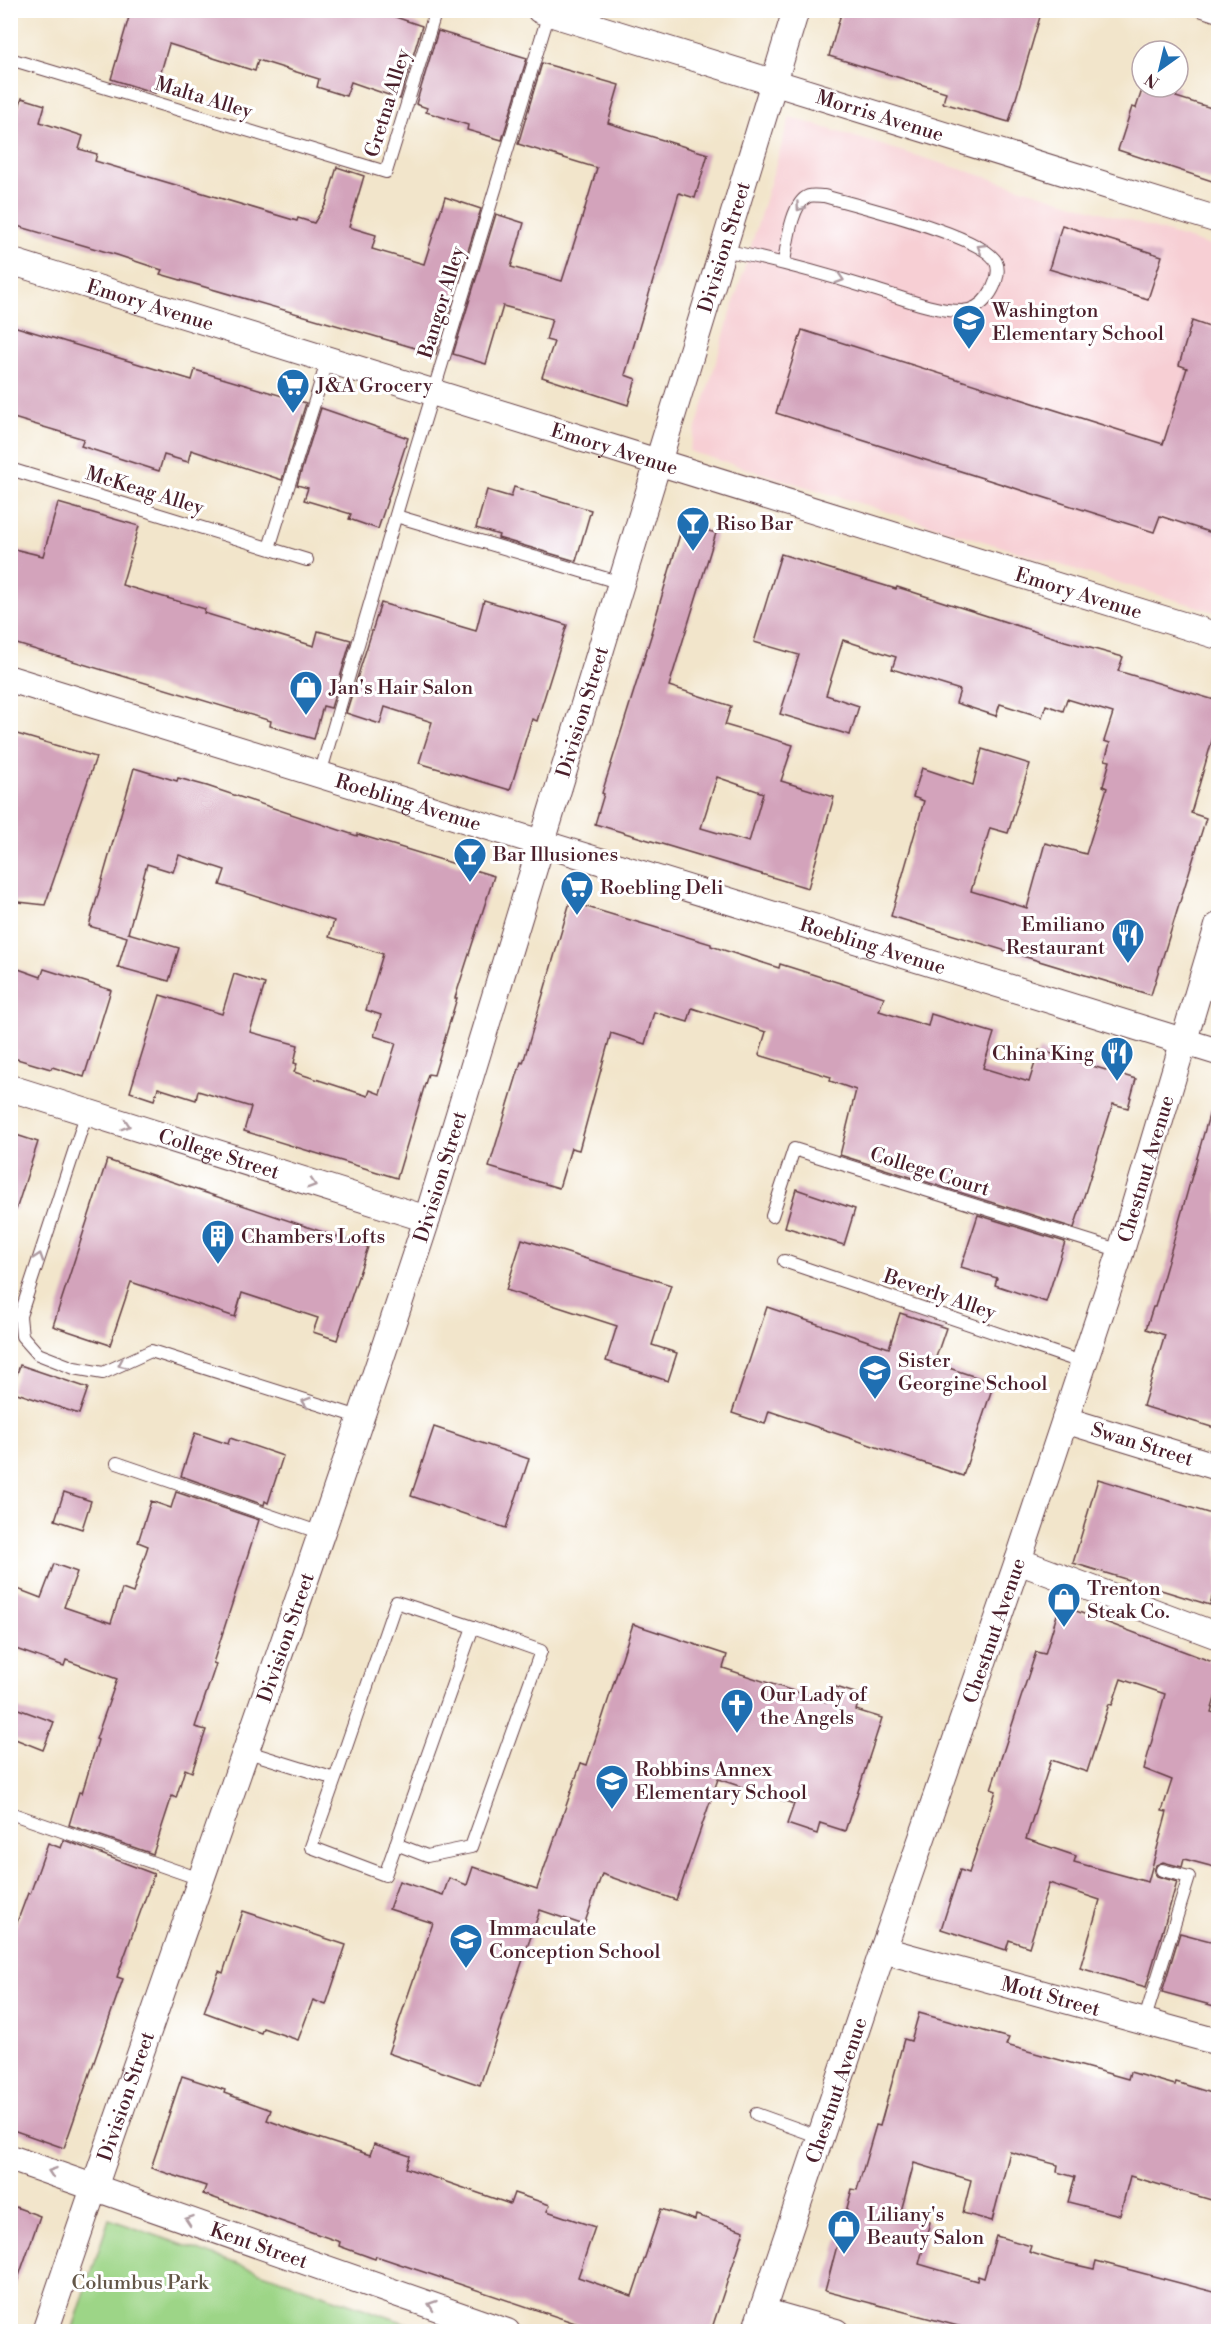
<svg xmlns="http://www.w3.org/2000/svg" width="1229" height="2342" viewBox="0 0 1229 2342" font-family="'Libre Bodoni',serif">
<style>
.built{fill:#f7cfd4}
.green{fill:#9dd587;stroke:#747a59;stroke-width:1.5}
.building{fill:#d3a3bb;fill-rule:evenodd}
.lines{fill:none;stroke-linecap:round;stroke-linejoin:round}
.lane-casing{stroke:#633d43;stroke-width:14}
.street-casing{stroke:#633d43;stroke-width:28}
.lane{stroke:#fff;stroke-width:12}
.street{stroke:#fff;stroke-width:26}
.oneway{stroke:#ae9aa0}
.labels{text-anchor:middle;stroke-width:6;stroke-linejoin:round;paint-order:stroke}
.street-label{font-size:20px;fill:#4a1f2b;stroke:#fff}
.poi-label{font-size:20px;fill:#4a1f2b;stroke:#fff;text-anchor:start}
.park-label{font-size:20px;fill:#635647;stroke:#fff}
</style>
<rect width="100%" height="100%" fill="#fff"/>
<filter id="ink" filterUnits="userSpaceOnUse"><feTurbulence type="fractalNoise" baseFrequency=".0167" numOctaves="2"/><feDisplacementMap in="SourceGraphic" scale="12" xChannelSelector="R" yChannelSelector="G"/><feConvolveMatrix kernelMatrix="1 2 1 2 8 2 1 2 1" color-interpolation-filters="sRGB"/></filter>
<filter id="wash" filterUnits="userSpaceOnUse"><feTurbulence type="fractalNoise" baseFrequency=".008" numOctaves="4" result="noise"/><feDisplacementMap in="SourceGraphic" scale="24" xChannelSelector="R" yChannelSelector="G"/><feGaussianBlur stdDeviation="1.35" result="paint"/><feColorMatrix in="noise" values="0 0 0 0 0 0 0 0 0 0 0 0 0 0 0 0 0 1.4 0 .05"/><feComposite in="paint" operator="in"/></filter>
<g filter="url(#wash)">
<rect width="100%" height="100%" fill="#f2e5cb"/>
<path class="built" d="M790,117L1218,248V613L689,451Z"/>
<path class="green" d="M109,2219L428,2331H72Z"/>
<g id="blocks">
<g class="building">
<path d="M131,10H375L422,26L400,99L351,82L346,96L317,87L319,79L258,60L255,71L169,44L155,93L111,79Z"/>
<path d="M842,10H1042L1009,122L943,103L946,92L829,56Z"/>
<path d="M438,31L527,58L502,140L467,130L468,125L426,112L427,108L416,104Z"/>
<path d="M542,63L619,85L608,123L708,154L695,198L679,193L625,375L636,379L628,405L542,377L554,342L546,340L552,319L503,306L486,364L453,354L496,214L524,223L511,267L562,281L582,218L597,168L518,144Z"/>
<path d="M1143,87H1179L1176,97L1218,110V183L1118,150L1132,107L1136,108Z"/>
<path d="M22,98L45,105L40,122L83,136L79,149L97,154L95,161L297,221L298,218L314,223L326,204L337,167L364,176L349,227L376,235L372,249L424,264L445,197L481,209L436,354L160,274L162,270L117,255L10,224V137Z"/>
<path d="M1062,225L1162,256L1148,299L1049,269Z"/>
<path d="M1192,321L1218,330V535L1160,516L1154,532L776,413L802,330L1163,444L1187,368L1179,365Z"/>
<path d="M10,325L192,380L195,370L306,403L282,480L191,450L188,462L164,455L159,471L81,446L84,439L10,417Z"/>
<path d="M321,408L408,438L378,529L349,519L351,514L304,500L308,488L297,485Z"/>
<path d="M514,487L591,510L576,561L498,538L499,535L476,528L487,490L511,497Z"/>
<path d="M58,503L139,526L122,585L205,609L204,613L314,646L318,631L351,640L331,708L323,706L314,739L270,726L271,721L10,642V548L43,556Z"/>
<path d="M683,524L716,533L669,686L731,706L725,725L793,745L781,781L834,797L808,888L595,824L604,794L602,793L652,633H651ZM717,777L763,793L749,842L701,828Z"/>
<path d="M781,554L896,589L897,587L1065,641L1123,657L1118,671L1218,701V720L1191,813L1206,818L1151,995L891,916L924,801L913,797L922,768L973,785L982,749L1030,764L1008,833L990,828L971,891L1027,908L1045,843L1086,854L1107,788L1103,786L1110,761L1105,760L1110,743L1104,741L1113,713L1067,699L1063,711L1046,705L1042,717L1000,704L996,716L956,703L960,690L892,669L896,657L843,640L826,695L859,706L850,735L780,714L799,655L754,642Z"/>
<path d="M484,600L567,625L537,721L532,719L510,790L419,763L432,722L385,707L380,724L346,713L381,603L476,631Z"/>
<path d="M10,732L96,757L45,905L10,901Z"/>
<path d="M134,768L177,781L178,778L207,786L357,836V834L494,876L455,998H457L434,1075L428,1074L397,1178L244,1131L251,1107L198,1091L196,1100L158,1088L154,1100L130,1092L160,995L222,1014L234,974L265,984L250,1032L298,1045L294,1063L297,1064L294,1072L368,1096L370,1090L380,1094L396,1043L374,1036L381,1015L366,1010L383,954L329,937L334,921L220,885L225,870L179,855L173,872L147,864L128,933L179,948L169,981L118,967L127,937L89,926Z"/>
<path d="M570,902L711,944V946L779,968L780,964L884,997L879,1011L902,1018L928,1026L931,1014L994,1033L983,1068L1029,1082L1039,1050L1136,1079L1128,1108L1113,1104L1074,1228L840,1155L856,1090L830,1081L831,1077L759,1055L766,1032L692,1008L688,1022L654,1012L645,1044L611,1033L579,1150L571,1148L559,1188L489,1167L521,1062L523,1063Z"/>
<path d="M10,966L41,977L44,969L111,990L84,1077L52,1067L51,1069L10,1057Z"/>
<path d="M1211,1108L1218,1109V1429L1143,1406L1165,1335L1146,1329L1153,1307H1155Z"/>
<path d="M10,1133L38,1142L16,1210L10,1209Z"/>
<path d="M107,1160L368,1247L337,1340L313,1332L318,1318L242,1293L235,1317L131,1282L110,1345L53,1326Z"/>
<path d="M796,1189L855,1209L844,1245L785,1227Z"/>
<path d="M978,1215L1065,1242L1046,1302L995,1285L997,1278L961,1267Z"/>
<path d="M522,1239L671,1285L652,1345L677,1353L668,1381L606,1361L617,1326L506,1290Z"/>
<path d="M767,1307L889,1348L900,1313L946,1328L934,1363L994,1383L963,1476L769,1411L765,1424L732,1413Z"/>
<path d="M20,1365L88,1388L79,1414L11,1391Z"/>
<path d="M434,1427L529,1459L506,1528L411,1496Z"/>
<path d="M195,1433L228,1444L230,1438L283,1456L268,1503L265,1501L264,1505L181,1476Z"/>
<path d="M1098,1479L1218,1516V1599L1212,1597L1210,1605L1073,1563Z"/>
<path d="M64,1492L91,1501L82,1529L55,1520Z"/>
<path d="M176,1492L259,1520L213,1663L216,1664L195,1727L206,1730L192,1772L185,1769L176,1798L172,1796L153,1854L69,1825L79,1792L82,1793L98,1740L96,1739L117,1679L66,1660L64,1666L10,1647V1586L41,1598L54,1564L77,1572L64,1607L111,1623L122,1589L133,1593L148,1546L138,1542L151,1501L171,1508Z"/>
<path d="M1060,1605L1218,1664V1688L1211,1712L1218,1714V1868L1184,1859L1182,1867L1163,1862L1156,1865L1154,1872L1157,1876L1177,1882L1146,1987L1080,1968L1100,1900L1049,1883L1029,1947L1009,1940L1006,1950L941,1929L960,1870L969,1873L996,1791L991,1789L1036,1652L1045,1654ZM1121,1679L1165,1694L1144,1769L1172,1780L1162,1811L1167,1812L1148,1882L1074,1862L1076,1856L1026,1839L1051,1760L1087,1772L1109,1704L1112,1705Z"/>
<path d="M633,1624L727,1655L723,1668L827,1702L833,1686L861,1695L856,1710L882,1718L845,1831L820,1823L817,1834L787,1824L794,1804L718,1779L676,1900L602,1874L584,1925L540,1910L480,2085L388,2053L433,1923L389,1909L399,1881L443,1895L449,1878L467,1885L473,1867L537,1889L581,1763L587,1765Z"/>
<path d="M10,1706L54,1722L43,1750L10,1737Z"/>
<path d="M64,1840L154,1874L117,1977L123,1979L64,2148L10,2129V1941L28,1893L30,1894L48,1843L61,1848Z"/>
<path d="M243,1911L346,1945L326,2005L313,2000L298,2040L263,2028L261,2033L204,2012L219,1971L223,1973Z"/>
<path d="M1180,1933L1218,1943V2007L1162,1992Z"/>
<path d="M919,2013L1009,2038L1006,2045L1128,2079L1130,2072L1175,2085L1176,2082L1218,2095V2202L1130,2176L1120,2215L1068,2202L1075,2177L1057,2172L1058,2165L1010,2152L992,2221L963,2213L971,2180L914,2163L900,2215L930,2222L919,2264L977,2281L978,2276L984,2278L996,2236L1031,2246L1029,2252L1054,2260L1094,2269L1096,2261L1218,2293V2331H977L825,2291L852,2189L857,2190L876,2125L880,2126L904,2039L911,2041Z"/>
<path d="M182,2076L225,2090L224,2093L271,2110L267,2120L297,2131L370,2155L374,2144L410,2156L406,2168L510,2204L514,2193L550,2205L547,2211L595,2227L578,2277L632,2296L661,2209L695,2220L696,2215L744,2231L711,2331H599L376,2256L375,2259L339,2246L340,2242L203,2194L206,2186L151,2168Z"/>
<path d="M10,2205L40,2216L14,2290L10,2289Z"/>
</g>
</g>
</g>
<g filter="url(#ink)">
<use href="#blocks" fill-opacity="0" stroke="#633d43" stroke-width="1.5"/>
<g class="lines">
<defs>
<g id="lane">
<path d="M1200,10L1218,16"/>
<path d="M10,59L386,172L436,10"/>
<path d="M723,250C773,260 821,273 869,288C898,296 931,311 962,311C972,311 982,305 988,296C994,288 1001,273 996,262C985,236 855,205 824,196C820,196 813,195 809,196C791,202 787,246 784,262"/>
<path d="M10,469L307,560"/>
<path d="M396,516L621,583"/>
<path d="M269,548L328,359"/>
<path d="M320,774L403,491L549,13"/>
<path d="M87,1112L20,1316L22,1336L38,1354L74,1368L103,1373L151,1351L362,1418"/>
<path d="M772,1216L794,1149L1121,1251"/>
<path d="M784,1261L1084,1363"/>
<path d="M117,1463L321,1533"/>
<path d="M245,1751L335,1779L396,1602L473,1627L385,1875L311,1847L335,1779"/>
<path d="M10,1813L200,1879"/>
<path d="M396,1844L427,1856L471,1847L541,1651L473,1627"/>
<path d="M1144,2022L1189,1877L1162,1870"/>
<path d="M756,2114L820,2137"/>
</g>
<g id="street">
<path id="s1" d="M540,10L1218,220"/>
<path id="s2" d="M10,261L1218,636"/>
<path id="s3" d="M10,679L1218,1052"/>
<path id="s4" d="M10,1088L427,1219"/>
<path id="s5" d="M1065,1420L1218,1467"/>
<path d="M1018,1561L1218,1636"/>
<path id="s6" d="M883,1950L1218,2042"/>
<path id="s7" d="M10,2158L507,2332"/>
<path d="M762,2311L836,2332"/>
<path id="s8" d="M45,2332C170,1960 305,1592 427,1219L796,10"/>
<path id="s9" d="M755,2332L883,1950L1018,1561L1121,1251L1218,926"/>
</g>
</defs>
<use href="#lane" class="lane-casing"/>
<use href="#street" class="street-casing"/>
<use href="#lane" class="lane"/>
<use href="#street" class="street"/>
</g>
<defs><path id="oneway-chevron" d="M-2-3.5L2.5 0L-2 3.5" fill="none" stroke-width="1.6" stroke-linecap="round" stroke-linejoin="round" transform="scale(1.5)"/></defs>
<g class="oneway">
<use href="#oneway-chevron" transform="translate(800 207) rotate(125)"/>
<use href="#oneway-chevron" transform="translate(981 248) rotate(-149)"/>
<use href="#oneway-chevron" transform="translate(840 279) rotate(17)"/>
<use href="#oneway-chevron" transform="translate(126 1125) rotate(18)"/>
<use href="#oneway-chevron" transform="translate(312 1184) rotate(18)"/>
<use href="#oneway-chevron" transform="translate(39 1257) rotate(-72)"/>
<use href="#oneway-chevron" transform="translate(122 1364) rotate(156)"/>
<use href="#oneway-chevron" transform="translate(306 1402) rotate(-162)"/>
<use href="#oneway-chevron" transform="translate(52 2172) rotate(-161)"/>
<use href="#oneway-chevron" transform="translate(189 2220) rotate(-161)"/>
<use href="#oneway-chevron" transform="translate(432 2305) rotate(-161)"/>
</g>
</g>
<defs>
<symbol id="school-pin" viewBox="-11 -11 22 30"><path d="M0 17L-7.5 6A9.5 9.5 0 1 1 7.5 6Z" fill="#1f6fb2" stroke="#fff"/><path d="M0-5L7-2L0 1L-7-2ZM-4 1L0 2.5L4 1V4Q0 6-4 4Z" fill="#fff"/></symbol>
<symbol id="supermarket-pin" viewBox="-11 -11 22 30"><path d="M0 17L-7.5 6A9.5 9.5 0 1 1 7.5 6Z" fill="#1f6fb2" stroke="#fff"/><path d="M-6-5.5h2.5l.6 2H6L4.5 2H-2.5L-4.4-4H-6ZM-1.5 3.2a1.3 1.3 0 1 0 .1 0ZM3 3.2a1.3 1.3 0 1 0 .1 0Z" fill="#fff"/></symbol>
<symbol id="bar-pin" viewBox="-11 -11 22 30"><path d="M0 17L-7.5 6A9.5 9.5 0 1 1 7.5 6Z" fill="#1f6fb2" stroke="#fff"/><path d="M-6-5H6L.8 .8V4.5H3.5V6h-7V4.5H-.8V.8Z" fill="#fff"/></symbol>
<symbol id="shop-pin" viewBox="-11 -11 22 30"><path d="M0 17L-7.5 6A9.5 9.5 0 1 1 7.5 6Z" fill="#1f6fb2" stroke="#fff"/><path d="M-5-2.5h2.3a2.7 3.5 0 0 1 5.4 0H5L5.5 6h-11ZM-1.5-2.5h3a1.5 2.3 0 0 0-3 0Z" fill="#fff"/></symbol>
<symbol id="restaurant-pin" viewBox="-11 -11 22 30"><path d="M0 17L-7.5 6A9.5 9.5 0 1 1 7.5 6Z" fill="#1f6fb2" stroke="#fff"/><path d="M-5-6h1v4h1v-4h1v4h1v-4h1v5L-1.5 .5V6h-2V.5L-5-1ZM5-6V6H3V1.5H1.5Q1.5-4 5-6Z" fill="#fff"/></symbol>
<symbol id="building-pin" viewBox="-11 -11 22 30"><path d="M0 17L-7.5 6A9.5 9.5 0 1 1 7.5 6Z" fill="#1f6fb2" stroke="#fff"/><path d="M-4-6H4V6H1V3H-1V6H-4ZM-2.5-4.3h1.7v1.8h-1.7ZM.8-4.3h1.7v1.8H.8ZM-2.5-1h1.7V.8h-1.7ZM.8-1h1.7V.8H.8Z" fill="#fff"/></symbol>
<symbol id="church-pin" viewBox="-11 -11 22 30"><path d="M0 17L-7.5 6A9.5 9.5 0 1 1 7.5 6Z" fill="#1f6fb2" stroke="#fff"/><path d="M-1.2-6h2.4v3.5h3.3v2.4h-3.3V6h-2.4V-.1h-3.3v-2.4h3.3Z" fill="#fff"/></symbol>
</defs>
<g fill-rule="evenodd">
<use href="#school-pin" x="950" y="302" width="38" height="52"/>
<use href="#supermarket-pin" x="274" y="366" width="38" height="52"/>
<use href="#bar-pin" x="674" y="504" width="38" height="52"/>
<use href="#shop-pin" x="287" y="668" width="38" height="52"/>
<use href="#bar-pin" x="451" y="835" width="38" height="52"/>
<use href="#supermarket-pin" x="558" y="868" width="38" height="52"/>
<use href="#restaurant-pin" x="1109" y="916" width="38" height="52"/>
<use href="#restaurant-pin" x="1098" y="1034" width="38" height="52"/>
<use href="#building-pin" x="199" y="1217" width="38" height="52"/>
<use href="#school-pin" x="856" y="1352" width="38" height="52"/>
<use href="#shop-pin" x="1045" y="1580" width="38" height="52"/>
<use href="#church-pin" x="718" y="1686" width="38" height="52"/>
<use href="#school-pin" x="593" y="1762" width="38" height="52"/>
<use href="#school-pin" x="447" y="1921" width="38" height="52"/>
<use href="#shop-pin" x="825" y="2207" width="38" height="52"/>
</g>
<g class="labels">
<g class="street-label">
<text transform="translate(204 97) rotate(17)" y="7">Malta Alley</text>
<text transform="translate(387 103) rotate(-73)" y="7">Gretna Alley</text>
<text dy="7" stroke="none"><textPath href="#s1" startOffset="356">Morris Avenue</textPath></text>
<text dy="7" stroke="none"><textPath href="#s8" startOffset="2193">Division Street</textPath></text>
<text transform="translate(441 302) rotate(-73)" y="7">Bangor Alley</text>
<text dy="7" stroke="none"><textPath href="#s2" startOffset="147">Emory Avenue</textPath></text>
<text dy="7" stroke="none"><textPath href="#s2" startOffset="633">Emory Avenue</textPath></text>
<text transform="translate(145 490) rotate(17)" y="7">McKeag Alley</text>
<text dy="7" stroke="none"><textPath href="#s2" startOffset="1119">Emory Avenue</textPath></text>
<text dy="7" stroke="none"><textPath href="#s8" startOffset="1707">Division Street</textPath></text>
<text dy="7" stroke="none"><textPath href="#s3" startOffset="417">Roebling Avenue</textPath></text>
<text dy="7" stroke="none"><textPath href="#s3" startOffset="903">Roebling Avenue</textPath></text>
<text dy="7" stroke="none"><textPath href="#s4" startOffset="219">College Street</textPath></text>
<text dy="7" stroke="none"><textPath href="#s9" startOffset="1227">Chestnut Avenue</textPath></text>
<text transform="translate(930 1171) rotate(17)" y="7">College Court</text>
<text dy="7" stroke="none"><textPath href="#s8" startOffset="1221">Division Street</textPath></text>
<text transform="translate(940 1294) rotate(19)" y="7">Beverly Alley</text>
<text dy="7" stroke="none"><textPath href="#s5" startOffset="81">Swan Street</textPath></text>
<text dy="7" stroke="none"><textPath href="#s9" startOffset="741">Chestnut Avenue</textPath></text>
<text dy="7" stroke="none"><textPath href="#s8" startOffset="735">Division Street</textPath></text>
<text dy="7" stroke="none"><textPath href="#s6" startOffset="174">Mott Street</textPath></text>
<text dy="7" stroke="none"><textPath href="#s9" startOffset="255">Chestnut Avenue</textPath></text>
<text dy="7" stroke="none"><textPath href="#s8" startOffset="249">Division Street</textPath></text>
<text dy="7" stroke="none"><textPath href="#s7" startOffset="264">Kent Street</textPath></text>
</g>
<g class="poi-label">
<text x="992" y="317">Washington<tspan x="992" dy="23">Elementary School</tspan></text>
<text x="316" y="392">J&amp;A Grocery</text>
<text x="716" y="530">Riso Bar</text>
<text x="329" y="694">Jan's Hair Salon</text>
<text x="493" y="861">Bar Illusiones</text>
<text x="600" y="894">Roebling Deli</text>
<text x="1105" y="931" text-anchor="end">Emiliano<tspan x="1105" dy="23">Restaurant</tspan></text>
<text x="1094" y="1060" text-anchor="end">China King</text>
<text x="241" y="1243">Chambers Lofts</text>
<text x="898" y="1367">Sister<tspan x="898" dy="23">Georgine School</tspan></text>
<text x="1087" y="1595">Trenton<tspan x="1087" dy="23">Steak Co.</tspan></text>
<text x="760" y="1701">Our Lady of<tspan x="760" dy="23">the Angels</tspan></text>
<text x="635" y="1776">Robbins Annex<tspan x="635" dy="23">Elementary School</tspan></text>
<text x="489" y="1935">Immaculate<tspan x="489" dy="23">Conception School</tspan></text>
<text x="867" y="2221">Liliany's<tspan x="867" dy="23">Beauty Salon</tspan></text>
</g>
<g class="park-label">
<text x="140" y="2289">Columbus Park</text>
</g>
</g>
<rect width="1229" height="2342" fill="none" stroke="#fff" stroke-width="36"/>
<g transform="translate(1160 69) rotate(214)"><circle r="28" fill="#ffffff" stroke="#b7a5aa" stroke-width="1.5"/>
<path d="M0-4.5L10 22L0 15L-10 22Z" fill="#1f6fb2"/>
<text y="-9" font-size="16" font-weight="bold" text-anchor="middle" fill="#4a1f2b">N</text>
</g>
</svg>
